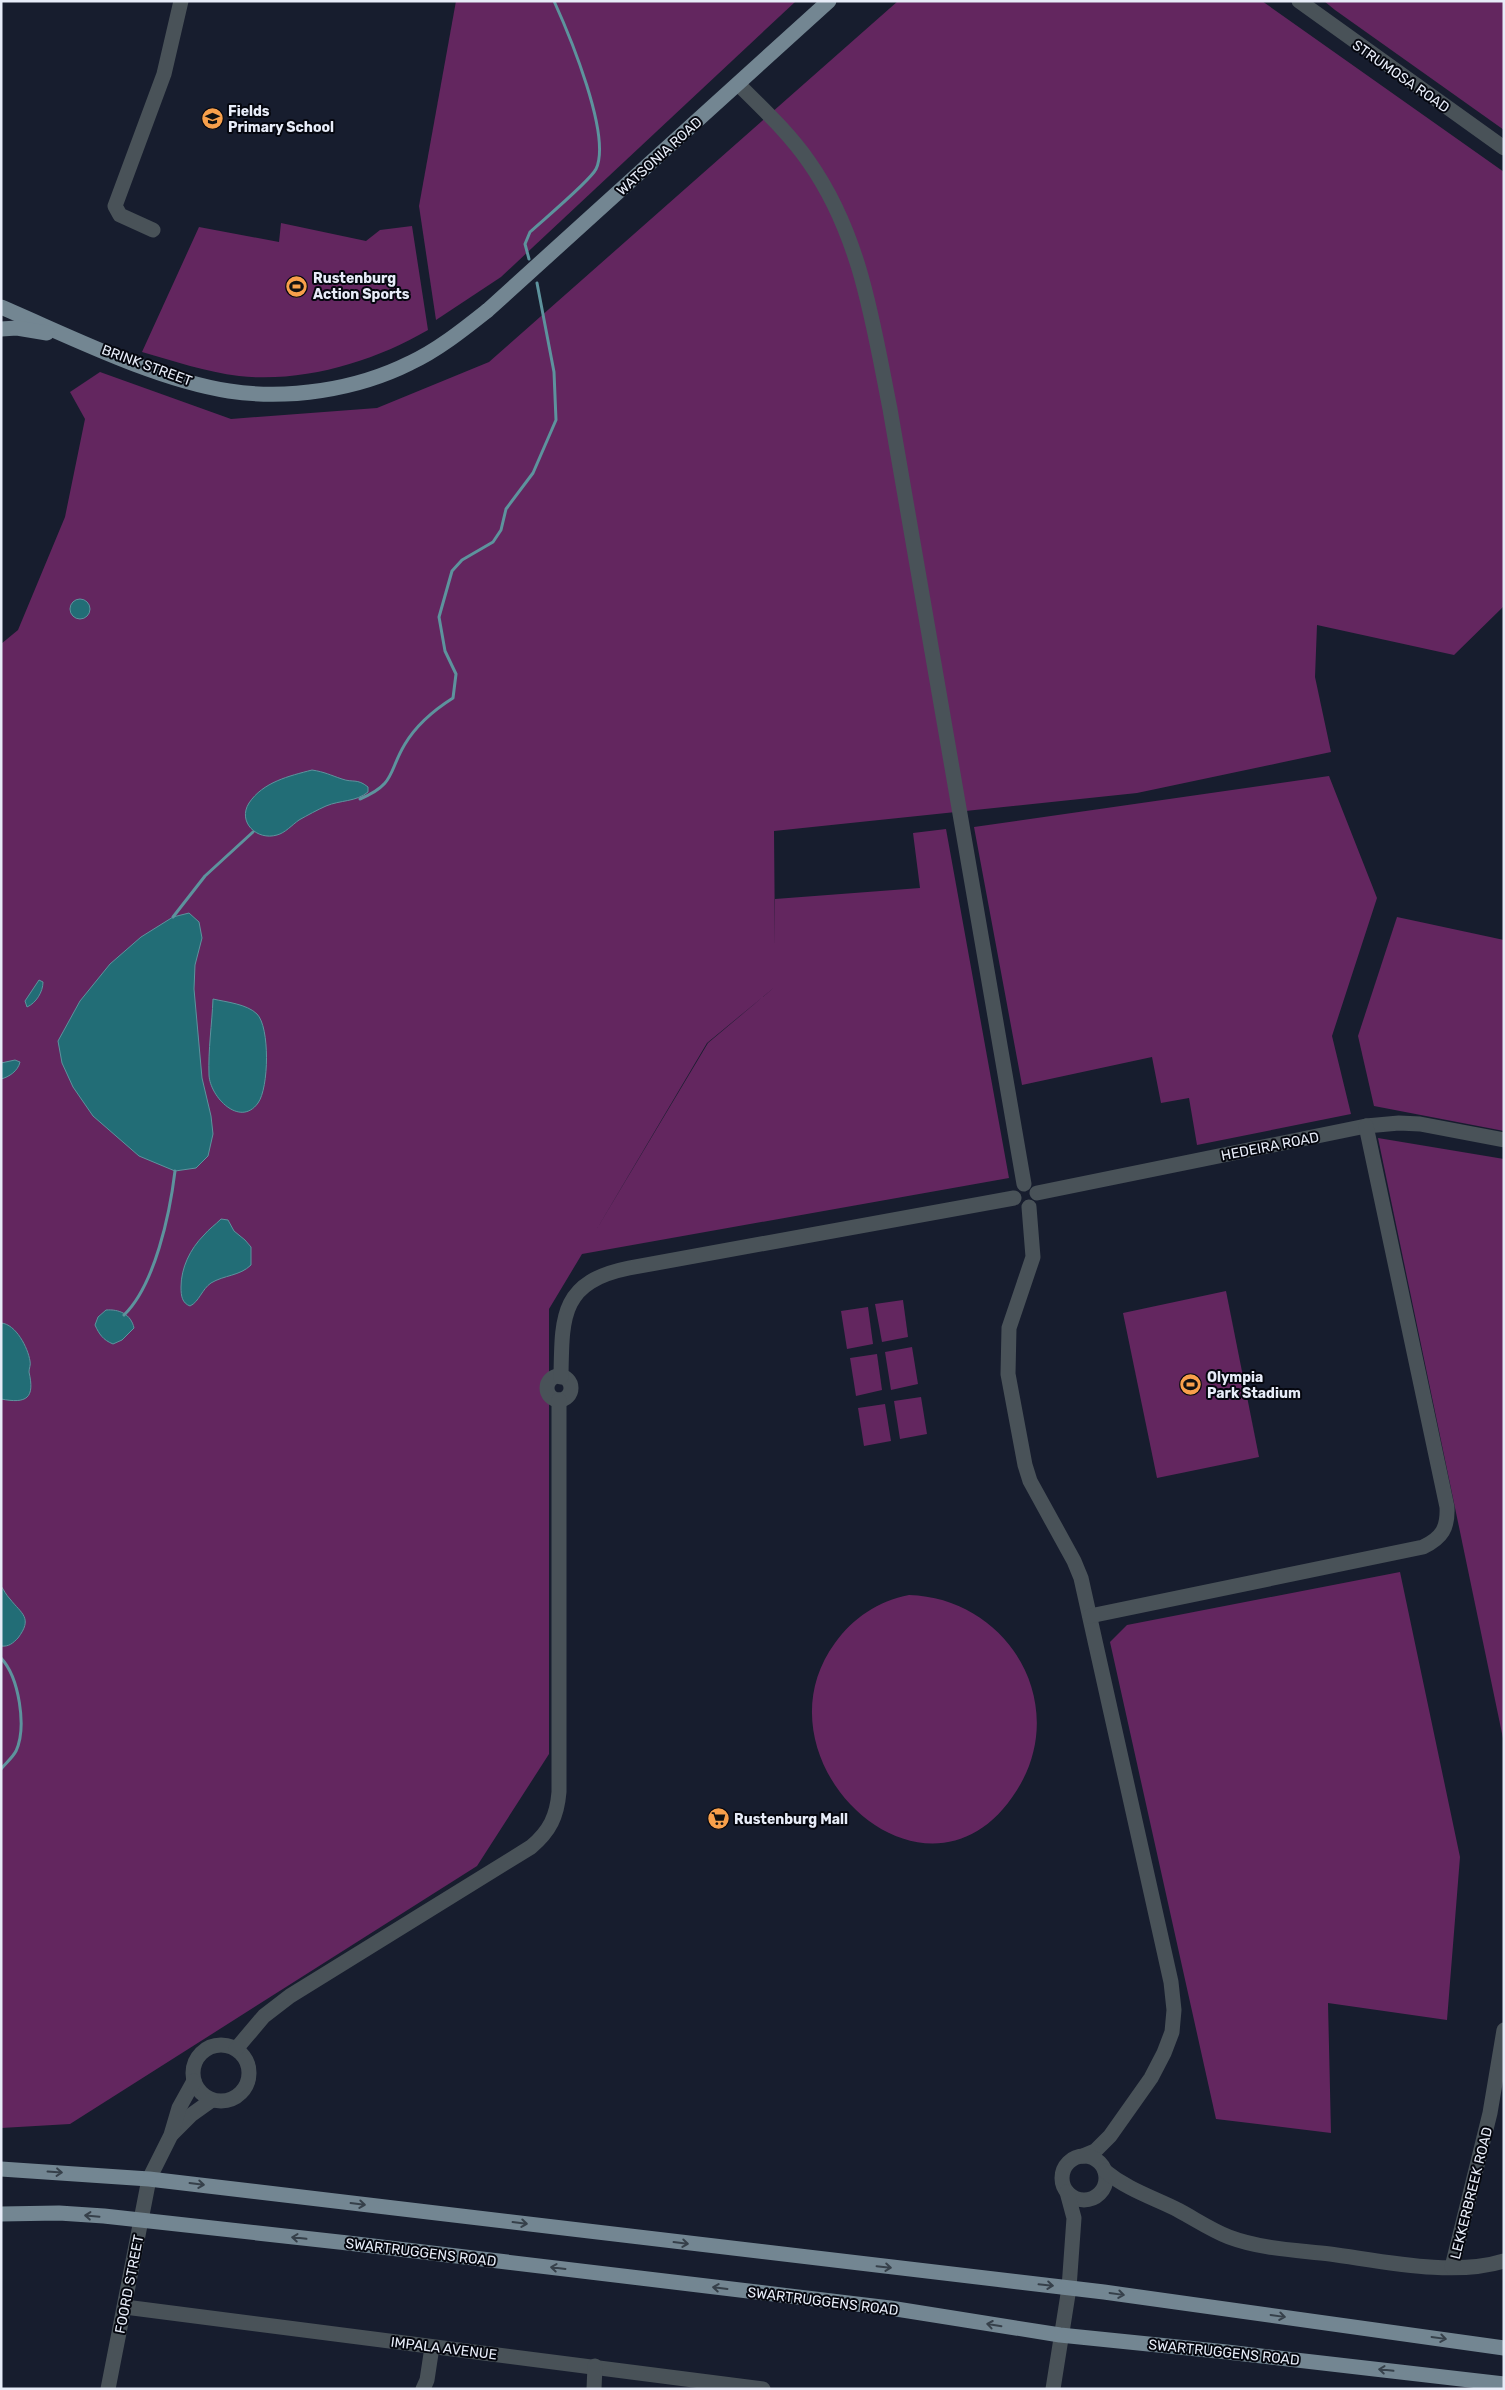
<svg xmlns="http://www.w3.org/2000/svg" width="1505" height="2390" viewBox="0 0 1505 2390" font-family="Rubik,sans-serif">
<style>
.green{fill:#63265f;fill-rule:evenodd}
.water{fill:#226d76;stroke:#5d939d}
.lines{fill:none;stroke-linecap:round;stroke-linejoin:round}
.stream{stroke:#5d939d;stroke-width:3}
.minor{stroke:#495258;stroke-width:15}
.major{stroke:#738692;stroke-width:15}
.oneway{stroke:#36404a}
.labels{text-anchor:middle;stroke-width:4;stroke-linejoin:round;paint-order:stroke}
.street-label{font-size:14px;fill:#e7ecf8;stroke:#05070f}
.poi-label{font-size:14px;font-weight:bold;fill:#e7ecf8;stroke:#05070f;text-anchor:start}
</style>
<rect width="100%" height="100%" fill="#171d2e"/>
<g class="green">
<path d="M456,1H795V2L501,277L436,320L419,206Z"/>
<path d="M898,1H1262L1504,172V606L1454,655L1317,625L1315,677L1331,752L1137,793L774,831L775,946V899L920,888L913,833L946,829L1009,1178L582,1254L549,1309V1754L477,1866L70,2124L1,2128V644L18,630L65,517L85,419L70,392L100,372L231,419L377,408L489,362ZM776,986L708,1043L595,1232L707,1043Z"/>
<path d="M1324,1H1504V130L1335,10Z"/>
<path d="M281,223L366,241L380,230L412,226L428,330C373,362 303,383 239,376C206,372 174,361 142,352L199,227L279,242Z"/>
<path d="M1329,776L1377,898L1332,1036L1351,1114L1197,1145L1189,1098L1161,1103L1152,1057L1022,1085L974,827Z"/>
<path d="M1397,917L1504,940V1131L1374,1106L1358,1036Z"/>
<path d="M1378,1138L1504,1159V1743Z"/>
<path d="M1226,1291L1259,1457L1157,1478L1123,1313Z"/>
<path d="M903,1300L908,1337L882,1342L875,1304Z"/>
<path d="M868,1307L873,1344L847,1349L841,1311Z"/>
<path d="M912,1347L918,1384L891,1390L885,1352Z"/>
<path d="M877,1354L882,1390L856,1396L850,1358Z"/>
<path d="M921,1397L927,1434L900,1439L894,1401Z"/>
<path d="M885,1404L891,1441L864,1446L858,1408Z"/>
<path d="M1400,1572L1460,1857L1447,2020L1328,2003L1331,2133L1216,2119L1110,1642L1127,1625Z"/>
<path d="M909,1595C1008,1598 1071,1704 1017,1790C929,1931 748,1762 835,1643C853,1618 878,1601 909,1595Z"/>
</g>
<g class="water">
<circle cx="80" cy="609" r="10"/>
<path d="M312,770C325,772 330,775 342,779C353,783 357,778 368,787V792C356,802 340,800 326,806C317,810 308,815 299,820C292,825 285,833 277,835C257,841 237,822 249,803C263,782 289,776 312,770Z"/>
<path d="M189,913L199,922L202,938L195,965L194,989L202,1078L211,1116L213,1134L208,1156L196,1168L175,1171L139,1156L93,1116L73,1087L62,1063L58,1041L80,1001L110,964L141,937L173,917Z"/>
<path d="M39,980L43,982C43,992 36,1003 27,1007L25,1001Z"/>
<path d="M213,999C226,1002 247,1004 257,1014C270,1027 269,1088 258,1103C240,1128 210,1097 209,1075C208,1050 212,1024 213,999Z"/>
<path d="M15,1060L20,1062C18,1071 9,1077 1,1079V1063Z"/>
<path d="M221,1219L228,1220L234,1231L245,1240L251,1247V1265C240,1276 224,1275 211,1283C202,1289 199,1302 190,1306C182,1303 181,1296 181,1287C181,1268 190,1249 204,1235C209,1229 215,1225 221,1219Z"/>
<path d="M106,1310C119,1309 131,1314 134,1328L122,1340L113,1344C103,1340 99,1334 95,1325L98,1317Z"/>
<path d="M1,1323C16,1324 28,1348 30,1361C31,1365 29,1368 29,1372C35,1398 27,1404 1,1399Z"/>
<path d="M1,1586C4,1590 6,1595 10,1599C22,1614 33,1618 18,1638C13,1643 9,1647 1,1646Z"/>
</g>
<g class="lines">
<g class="stream">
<path d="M529,259L525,244L530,232C543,220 590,181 596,169C612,136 569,34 554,1"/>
<path d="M360,799C396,784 388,772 405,744C417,724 434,710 453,698L456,674L445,651L439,617L452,571L462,560L493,542L501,530L506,509L533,473L556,420L554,372L537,283"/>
<path d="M173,917L205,876L253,832"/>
<path d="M124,1315C155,1285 170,1213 175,1171"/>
<path d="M1,1658C19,1677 27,1727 16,1751C13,1757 6,1763 1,1769"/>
</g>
<g class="minor">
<path d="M1299,1L1504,148"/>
<path d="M738,84C763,109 789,133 809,162C861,236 873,324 890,409L1024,1184"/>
<path d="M153,230L120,215L115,206L164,74L181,1"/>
<path d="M1037,1193L1366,1126L1399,1123L1420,1124L1504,1140"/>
<path d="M1029,1207L1033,1257L1009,1328L1008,1374L1025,1465L1030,1481L1074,1561L1081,1578L1171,1982L1174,2010L1172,2032L1164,2053L1151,2078L1110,2136L1095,2151L1083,2156"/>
<circle cx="559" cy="1388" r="12"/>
<path d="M561,1377C562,1317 560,1282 629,1268L1014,1198"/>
<path d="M1090,1616L1423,1547C1442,1538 1448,1528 1447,1507L1366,1126"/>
<circle cx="221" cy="2073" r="28"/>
<path d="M236,2049L264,2016L290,1996L531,1847C550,1831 557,1816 559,1792V1400"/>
<path d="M172,2134L191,2115L212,2100"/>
<circle cx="1084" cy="2178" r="22"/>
<path d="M1105,2171C1128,2190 1152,2197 1178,2210C1195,2219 1211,2230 1229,2237C1261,2249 1296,2250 1330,2254C1382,2261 1453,2277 1504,2261"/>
<path d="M1452,2267L1490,2113L1504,2030"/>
<path d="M125,2307L763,2389"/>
<path d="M108,2389L149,2179L171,2135L179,2108L194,2081"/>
<path d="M423,2389L427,2380L432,2347"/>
<path d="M594,2389L595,2366"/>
<path d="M1053,2389L1069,2288L1074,2218L1067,2192"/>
</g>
<g class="major">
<path d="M1,307C71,337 154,379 229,391C288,400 356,390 410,363C438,350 464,329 488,310L829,1"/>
<path d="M1,329L17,328L47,333"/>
<path d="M1,2169L149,2179L1104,2292L1504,2348"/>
<path d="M1,2214L59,2213L104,2216L348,2243L890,2308L1060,2335L1227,2352L1504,2384"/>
</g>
</g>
<defs><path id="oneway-shaft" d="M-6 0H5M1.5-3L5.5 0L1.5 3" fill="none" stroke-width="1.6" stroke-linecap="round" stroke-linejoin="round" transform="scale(1.25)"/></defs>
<g class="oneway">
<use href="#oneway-shaft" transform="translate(55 2172) rotate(4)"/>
<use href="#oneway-shaft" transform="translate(197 2184) rotate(7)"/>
<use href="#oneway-shaft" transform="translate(358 2204) rotate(7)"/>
<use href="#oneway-shaft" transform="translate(92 2216) rotate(-175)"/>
<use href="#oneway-shaft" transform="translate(520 2223) rotate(7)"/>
<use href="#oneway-shaft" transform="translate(299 2238) rotate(-174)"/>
<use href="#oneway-shaft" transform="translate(681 2243) rotate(7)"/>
<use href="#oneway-shaft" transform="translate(884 2267) rotate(6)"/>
<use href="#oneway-shaft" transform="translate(558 2268) rotate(-173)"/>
<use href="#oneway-shaft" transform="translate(1046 2285) rotate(6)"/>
<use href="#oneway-shaft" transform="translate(720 2288) rotate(-173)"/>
<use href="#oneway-shaft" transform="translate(1117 2294) rotate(8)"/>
<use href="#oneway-shaft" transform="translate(1278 2316) rotate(8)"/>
<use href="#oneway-shaft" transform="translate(994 2325) rotate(-171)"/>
<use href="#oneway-shaft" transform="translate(1439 2338) rotate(8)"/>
<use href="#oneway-shaft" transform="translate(1386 2370) rotate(-174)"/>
</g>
<defs>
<symbol id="school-disc" viewBox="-11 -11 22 22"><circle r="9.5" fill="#f8a04b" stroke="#05070f"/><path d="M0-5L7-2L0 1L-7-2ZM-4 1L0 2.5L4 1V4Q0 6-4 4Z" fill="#111"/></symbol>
<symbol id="stadium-disc" viewBox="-11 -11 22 22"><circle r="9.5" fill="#f8a04b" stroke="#05070f"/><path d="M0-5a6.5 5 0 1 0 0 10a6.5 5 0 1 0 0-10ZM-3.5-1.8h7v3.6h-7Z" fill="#111"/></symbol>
<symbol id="supermarket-disc" viewBox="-11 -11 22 22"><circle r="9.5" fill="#f8a04b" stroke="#05070f"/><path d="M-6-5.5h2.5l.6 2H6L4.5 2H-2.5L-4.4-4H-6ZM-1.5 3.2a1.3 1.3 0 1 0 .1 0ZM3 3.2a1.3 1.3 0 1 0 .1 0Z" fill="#111"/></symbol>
</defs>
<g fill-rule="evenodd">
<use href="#school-disc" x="200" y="106" width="25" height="25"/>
<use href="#stadium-disc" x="284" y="274" width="25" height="25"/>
<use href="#stadium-disc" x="1178" y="1372" width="25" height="25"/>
<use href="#supermarket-disc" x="706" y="1806" width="25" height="25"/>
</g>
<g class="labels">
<g class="street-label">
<text transform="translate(1401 76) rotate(35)" y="5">STRUMOSA ROAD</text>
<text transform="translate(659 156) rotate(-42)" y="5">WATSONIA ROAD</text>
<text transform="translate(147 365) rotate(20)" y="5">BRINK STREET</text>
<text transform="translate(1270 1146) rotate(-11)" y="5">HEDEIRA ROAD</text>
<text transform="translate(1471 2193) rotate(-76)" y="5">LEKKERBREEK ROAD</text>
<text transform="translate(421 2252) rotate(7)" y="5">SWARTRUGGENS ROAD</text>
<text transform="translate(129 2284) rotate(-79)" y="5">FOORD STREET</text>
<text transform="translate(823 2301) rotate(7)" y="5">SWARTRUGGENS ROAD</text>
<text transform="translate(444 2348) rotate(7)" y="5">IMPALA AVENUE</text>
<text transform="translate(1224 2352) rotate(6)" y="5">SWARTRUGGENS ROAD</text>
</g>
<g class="poi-label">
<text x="228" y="116">Fields<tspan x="228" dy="16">Primary School</tspan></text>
<text x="313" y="283">Rustenburg<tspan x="313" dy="16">Action Sports</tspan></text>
<text x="1207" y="1382">Olympia<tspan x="1207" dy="16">Park Stadium</tspan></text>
<text x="734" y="1824">Rustenburg Mall</text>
</g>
</g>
<rect width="1505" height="2390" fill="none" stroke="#e7ecf8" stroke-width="5"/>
</svg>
